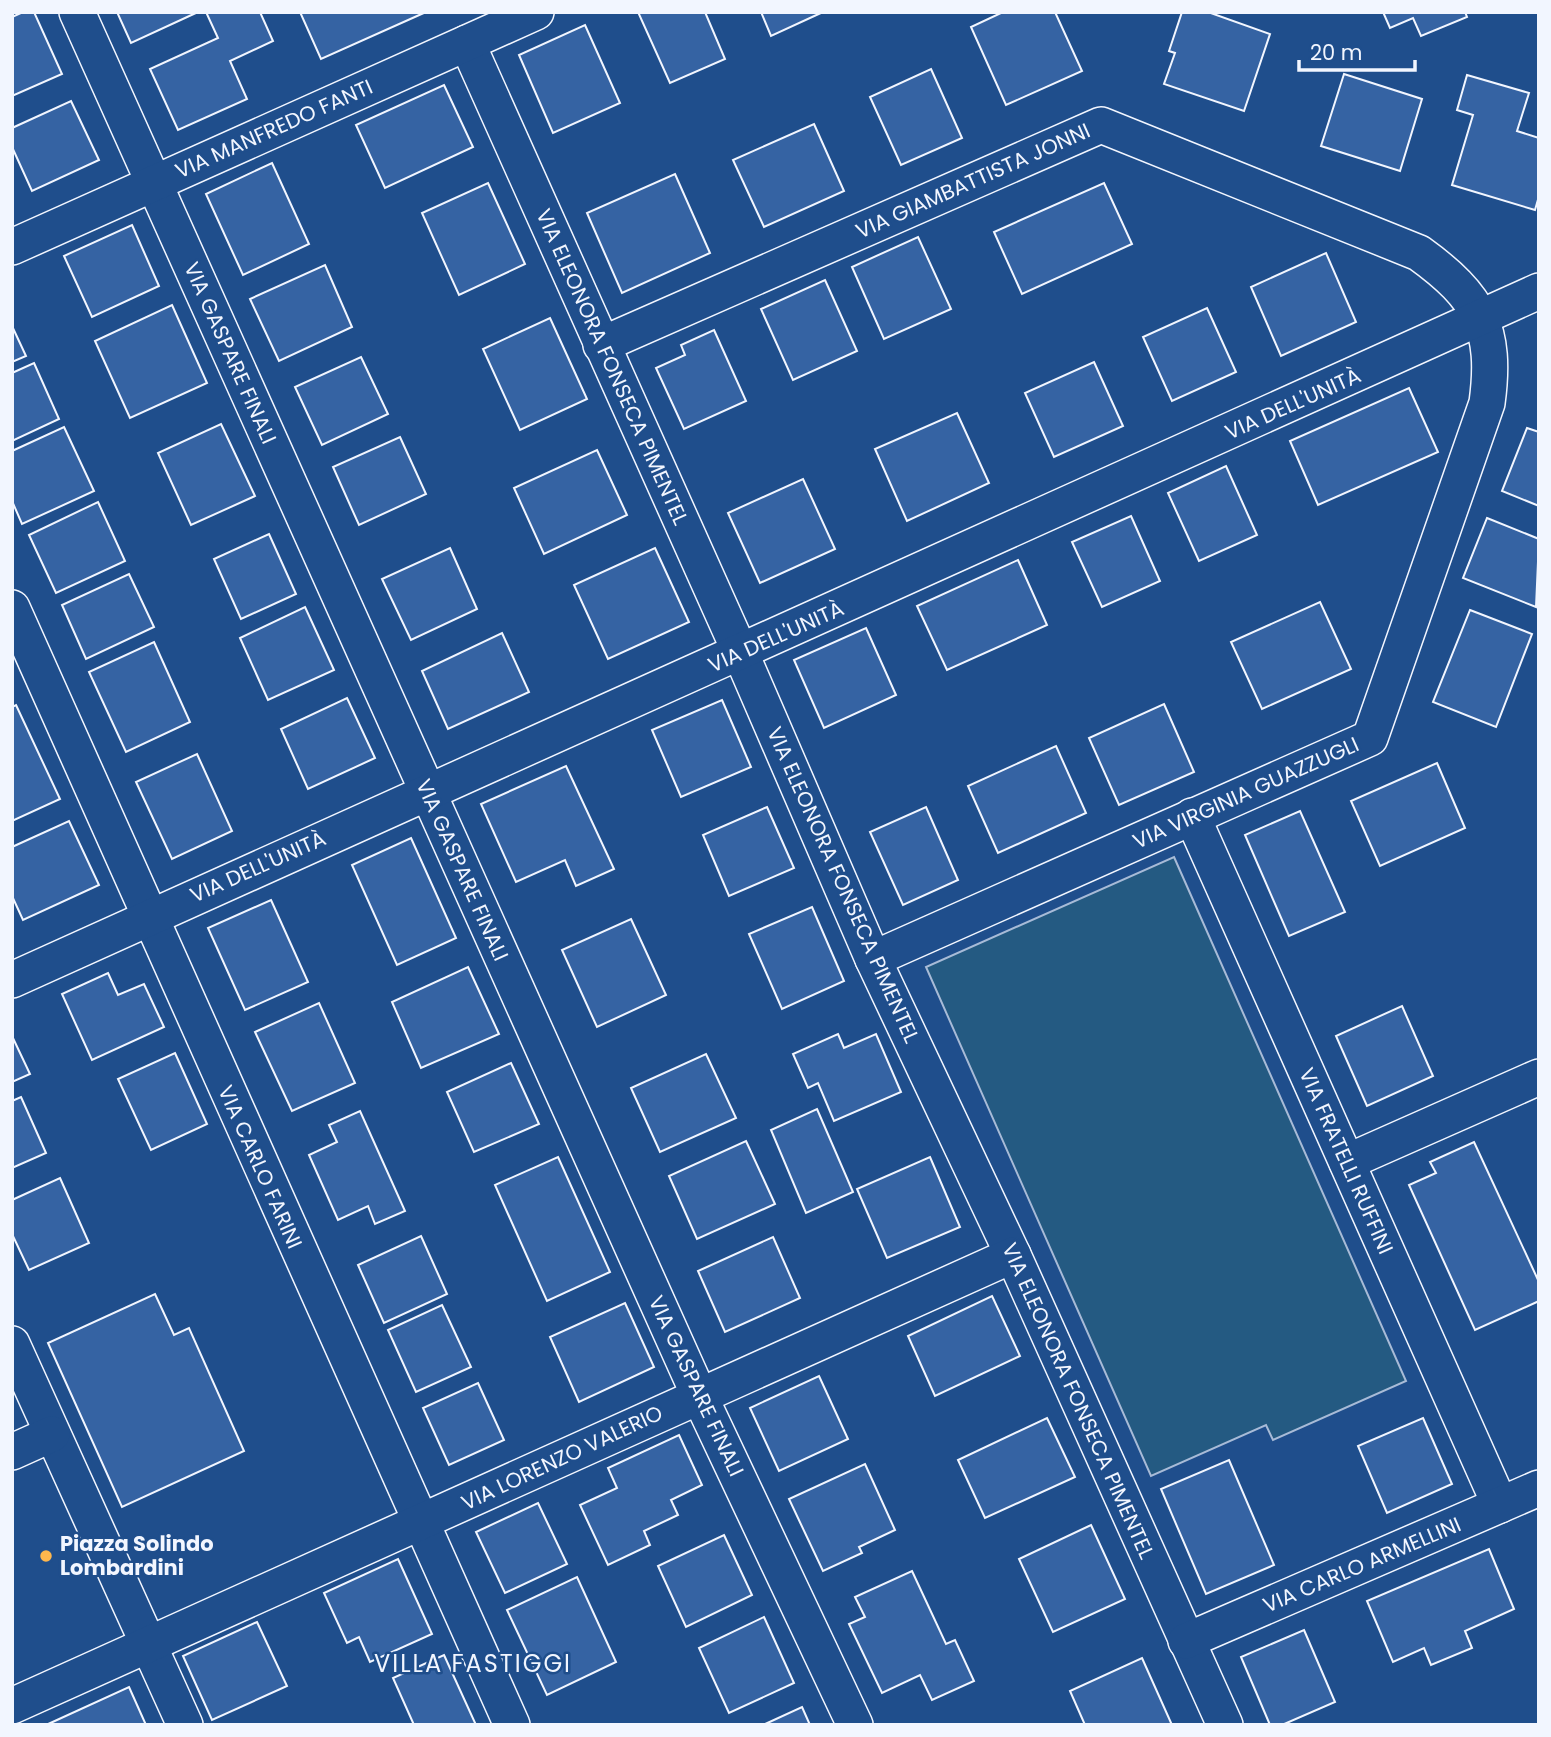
<svg xmlns="http://www.w3.org/2000/svg" width="1551" height="1737" viewBox="0 0 1551 1737" font-family="Poppins,sans-serif">
<style>
.green{fill:#245a82;stroke:#a8bbd7;stroke-width:2}
.building{fill:#3563a3;stroke:#f2f6ff;stroke-width:2}
.lines{fill:none;stroke-linecap:round;stroke-linejoin:round}
.minor-casing{stroke:#f2f6ff;stroke-width:38}
.minor{stroke:#1f4e8c;stroke-width:35}
.poi-dot{fill:#ffb74d;stroke:#1f4e8c;stroke-width:2.5}
.labels{text-anchor:middle;stroke-width:5;stroke-linejoin:round;paint-order:stroke}
.street-label{font-size:21px;fill:#f2f6ff;stroke:#1f4e8c}
.poi-label{font-size:21px;font-weight:bold;fill:#f2f6ff;stroke:#1f4e8c;text-anchor:start}
.quarter-label{font-size:24px;letter-spacing:2px;fill:#f2f6ff;stroke:#1f4e8c}
</style>
<rect width="100%" height="100%" fill="#1f4e8c"/>
<path class="green" d="M1174,857L1406,1381L1273,1440L1266,1425L1151,1476L926,967Z"/>
<g class="building">
<path d="M23,12H34L62,74L12,96V17Z"/>
<path d="M117,12H198L131,43Z"/>
<path d="M206,12H260L273,41L230,61L247,99L178,130L150,69L218,38Z"/>
<path d="M300,12H426L321,59Z"/>
<path d="M638,12H705L725,59L670,83Z"/>
<path d="M761,12H823L771,36Z"/>
<path d="M1003,12H1055L1082,71L1006,105L971,27Z"/>
<path d="M1182,12H1208L1270,34L1244,111L1164,84L1175,53L1169,51Z"/>
<path d="M1383,12H1465L1467,17L1421,36L1413,18L1390,28Z"/>
<path d="M585,25L620,103L553,133L519,55Z"/>
<path d="M931,69L962,138L901,165L870,97Z"/>
<path d="M1344,74L1422,99L1400,171L1321,146Z"/>
<path d="M1467,75L1529,93L1517,131L1539,138V196L1535,210L1452,185L1473,115L1457,110Z"/>
<path d="M444,85L473,147L385,188L356,125Z"/>
<path d="M71,101L99,160L32,191L12,147V128Z"/>
<path d="M814,124L844,191L764,227L733,160Z"/>
<path d="M272,163L309,244L243,275L206,194Z"/>
<path d="M675,174L710,253L622,293L587,213Z"/>
<path d="M488,183L525,264L459,295L422,213Z"/>
<path d="M1104,183L1132,244L1022,294L994,232Z"/>
<path d="M132,225L159,286L92,317L64,256Z"/>
<path d="M918,237L951,309L884,339L852,267Z"/>
<path d="M1326,253L1356,322L1281,356L1251,287Z"/>
<path d="M325,265L352,327L279,361L250,299Z"/>
<path d="M825,280L857,351L793,380L761,309Z"/>
<path d="M172,305L207,383L130,418L95,341Z"/>
<path d="M1207,308L1236,372L1172,401L1143,337Z"/>
<path d="M550,318L587,399L520,430L483,349Z"/>
<path d="M12,326L26,356L12,362Z"/>
<path d="M714,330L746,401L684,429L656,368L685,355L681,345Z"/>
<path d="M361,357L388,414L322,445L295,387Z"/>
<path d="M1094,362L1123,426L1054,457L1025,393Z"/>
<path d="M34,363L59,419L12,441V373Z"/>
<path d="M1409,388L1438,452L1318,505L1290,441Z"/>
<path d="M957,413L989,483L907,521L875,449Z"/>
<path d="M221,424L255,496L191,525L158,453Z"/>
<path d="M64,427L94,491L22,524L12,501V451Z"/>
<path d="M1527,428L1539,432V506L1502,491Z"/>
<path d="M400,437L426,494L359,525L333,467Z"/>
<path d="M597,450L627,515L544,554L514,488Z"/>
<path d="M1226,466L1257,535L1199,561L1168,493Z"/>
<path d="M803,479L835,549L760,583L728,513Z"/>
<path d="M98,502L125,561L56,593L29,535Z"/>
<path d="M1131,516L1160,581L1102,607L1072,542Z"/>
<path d="M1487,518L1539,539L1536,607L1463,578Z"/>
<path d="M269,534L296,594L241,619L214,559Z"/>
<path d="M450,548L477,609L411,640L382,579Z"/>
<path d="M655,548L689,622L608,659L574,585Z"/>
<path d="M1018,560L1047,625L947,670L917,606Z"/>
<path d="M129,574L154,627L86,659L62,605Z"/>
<path d="M1320,602L1351,669L1262,709L1231,642Z"/>
<path d="M305,607L334,670L268,700L240,638Z"/>
<path d="M1470,610L1532,634L1496,727L1433,702Z"/>
<path d="M866,628L896,695L824,728L794,660Z"/>
<path d="M502,633L529,692L448,729L422,671Z"/>
<path d="M154,642L190,722L126,752L89,672Z"/>
<path d="M347,698L375,758L308,789L281,729Z"/>
<path d="M722,700L751,767L681,797L652,730Z"/>
<path d="M1164,704L1194,772L1119,805L1089,738Z"/>
<path d="M16,705L60,799L12,821V707Z"/>
<path d="M1056,746L1086,813L998,853L968,786Z"/>
<path d="M197,754L232,831L172,859L136,782Z"/>
<path d="M1437,763L1465,828L1380,866L1351,801Z"/>
<path d="M566,766L614,869L576,886L565,860L516,882L481,804Z"/>
<path d="M767,807L794,868L729,896L703,835Z"/>
<path d="M926,807L958,880L903,905L870,832Z"/>
<path d="M1300,811L1345,912L1289,936L1245,835Z"/>
<path d="M69,821L99,885L23,920L12,896V847Z"/>
<path d="M411,838L456,938L397,965L352,865Z"/>
<path d="M271,900L308,982L245,1010L208,928Z"/>
<path d="M812,907L844,981L782,1009L749,934Z"/>
<path d="M631,919L666,995L597,1027L562,950Z"/>
<path d="M468,967L499,1034L421,1068L392,1002Z"/>
<path d="M108,973L118,995L144,984L164,1027L92,1060L62,994Z"/>
<path d="M319,1003L355,1083L292,1111L255,1032Z"/>
<path d="M1402,1006L1433,1076L1367,1106L1336,1036Z"/>
<path d="M838,1034L844,1048L876,1034L901,1092L834,1121L818,1083L808,1088L793,1054Z"/>
<path d="M12,1036L30,1074L12,1082Z"/>
<path d="M175,1053L207,1124L151,1150L118,1079Z"/>
<path d="M706,1054L736,1118L660,1152L631,1088Z"/>
<path d="M511,1063L539,1124L474,1152L447,1092Z"/>
<path d="M21,1097L46,1153L12,1168V1101Z"/>
<path d="M817,1109L853,1192L806,1213L771,1130Z"/>
<path d="M360,1111L405,1211L375,1224L368,1206L338,1220L309,1155L337,1142L329,1125Z"/>
<path d="M746,1141L775,1204L697,1239L669,1176Z"/>
<path d="M1474,1142L1539,1282V1301L1475,1330L1409,1185L1436,1173L1430,1162Z"/>
<path d="M558,1157L610,1272L547,1301L495,1185Z"/>
<path d="M930,1157L960,1227L887,1258L857,1189Z"/>
<path d="M60,1178L89,1243L29,1270L12,1234V1200Z"/>
<path d="M421,1236L447,1294L384,1323L358,1265Z"/>
<path d="M773,1237L800,1298L725,1332L698,1271Z"/>
<path d="M155,1294L174,1335L189,1328L244,1451L122,1507L48,1343Z"/>
<path d="M992,1296L1020,1356L935,1396L908,1336Z"/>
<path d="M625,1303L654,1367L579,1402L550,1337Z"/>
<path d="M442,1305L471,1367L416,1392L388,1330Z"/>
<path d="M819,1376L848,1439L779,1471L750,1408Z"/>
<path d="M478,1383L504,1440L449,1465L423,1408Z"/>
<path d="M1047,1418L1075,1477L985,1518L958,1460Z"/>
<path d="M1423,1418L1452,1484L1387,1513L1358,1446Z"/>
<path d="M679,1435L702,1485L671,1500L678,1515L644,1531L650,1545L608,1565L580,1505L617,1488L608,1468Z"/>
<path d="M1229,1460L1274,1565L1206,1594L1161,1489Z"/>
<path d="M865,1464L895,1530L859,1547L862,1553L823,1571L789,1499Z"/>
<path d="M538,1503L567,1564L505,1593L476,1532Z"/>
<path d="M1091,1525L1125,1599L1053,1632L1019,1559Z"/>
<path d="M724,1535L752,1595L686,1627L658,1566Z"/>
<path d="M1489,1549L1514,1609L1465,1631L1472,1648L1431,1665L1424,1648L1393,1662L1367,1601Z"/>
<path d="M398,1559L432,1634L370,1662L359,1637L347,1643L324,1593Z"/>
<path d="M912,1571L946,1644L955,1640L974,1681L932,1700L920,1675L882,1693L849,1624L865,1617L855,1597Z"/>
<path d="M577,1577L616,1662L547,1695L507,1610Z"/>
<path d="M764,1617L794,1683L729,1713L699,1648Z"/>
<path d="M257,1622L287,1686L212,1720L183,1656Z"/>
<path d="M1304,1630L1335,1702L1282,1725H1270L1241,1657Z"/>
<path d="M444,1655L476,1725H414L393,1678Z"/>
<path d="M1142,1658L1172,1725H1085L1070,1691Z"/>
<path d="M129,1687L146,1725H46Z"/>
<path d="M802,1707L810,1725H763Z"/>
</g>
<g class="lines">
<defs>
<g id="minor">
<path d="M77,12L699,1395L855,1725"/>
<path d="M467,43L741,654L873,959L1013,1255L1225,1725"/>
<path d="M12,247L536,12"/>
<path d="M601,345L1101,125L1419,253C1480,297 1497,329 1487,403L1370,738L873,959"/>
<path d="M12,608L512,1725"/>
<path d="M1192,816L1500,1505"/>
<path d="M12,980L1539,291"/>
<path d="M1347,1162L1539,1077"/>
<path d="M12,1344L185,1725"/>
<path d="M12,1452L52,1434"/>
<path d="M1186,1641L1539,1488"/>
<path d="M12,1706L1013,1255"/>
</g>
</defs>
<use href="#minor" class="minor-casing"/>
<use href="#minor" class="minor"/>
</g>
<circle class="poi-dot" cx="46" cy="1556" r="7"/>
<g class="labels">
<g class="street-label">
<text transform="translate(274 129) rotate(-24)" y="7">VIA MANFREDO FANTI</text>
<text transform="translate(973 181) rotate(-24)" y="7">VIA GIAMBATTISTA JONNI</text>
<text transform="translate(230 353) rotate(66)" y="7">VIA GASPARE FINALI</text>
<text transform="translate(612 367) rotate(66)" y="7">VIA ELEONORA FONSECA PIMENTEL</text>
<text transform="translate(1293 404) rotate(-24)" y="7">VIA DELL'UNITÀ</text>
<text transform="translate(776 637) rotate(-24)" y="7">VIA DELL'UNITÀ</text>
<text transform="translate(1246 793) rotate(-24)" y="7">VIA VIRGINIA GUAZZUGLI</text>
<text transform="translate(258 867) rotate(-24)" y="7">VIA DELL'UNITÀ</text>
<text transform="translate(462 870) rotate(66)" y="7">VIA GASPARE FINALI</text>
<text transform="translate(843 885) rotate(66)" y="7">VIA ELEONORA FONSECA PIMENTEL</text>
<text transform="translate(1346 1161) rotate(66)" y="7">VIA FRATELLI RUFFINI</text>
<text transform="translate(260 1167) rotate(66)" y="7">VIA CARLO FARINI</text>
<text transform="translate(696 1386) rotate(65)" y="7">VIA GASPARE FINALI</text>
<text transform="translate(1078 1401) rotate(66)" y="7">VIA ELEONORA FONSECA PIMENTEL</text>
<text transform="translate(562 1458) rotate(-25)" y="7">VIA LORENZO VALERIO</text>
<text transform="translate(1362 1565) rotate(-23)" y="7">VIA CARLO ARMELLINI</text>
</g>
<g class="poi-label">
<text x="60" y="1551">Piazza Solindo<tspan x="60" dy="24">Lombardini</tspan></text>
</g>
<g class="quarter-label">
<text x="473" y="1672">VILLA FASTIGGI</text>
</g>
</g>
<rect width="1551" height="1737" fill="none" stroke="#f2f6ff" stroke-width="28"/>
<path d="M1299 60v10h116v-10" fill="none" stroke="#f2f6ff" stroke-width="3.5"/>
<text x="1310" y="60" font-size="21" fill="#f2f6ff" stroke="#1f4e8c" stroke-width="5" paint-order="stroke">20 m</text>
</svg>
